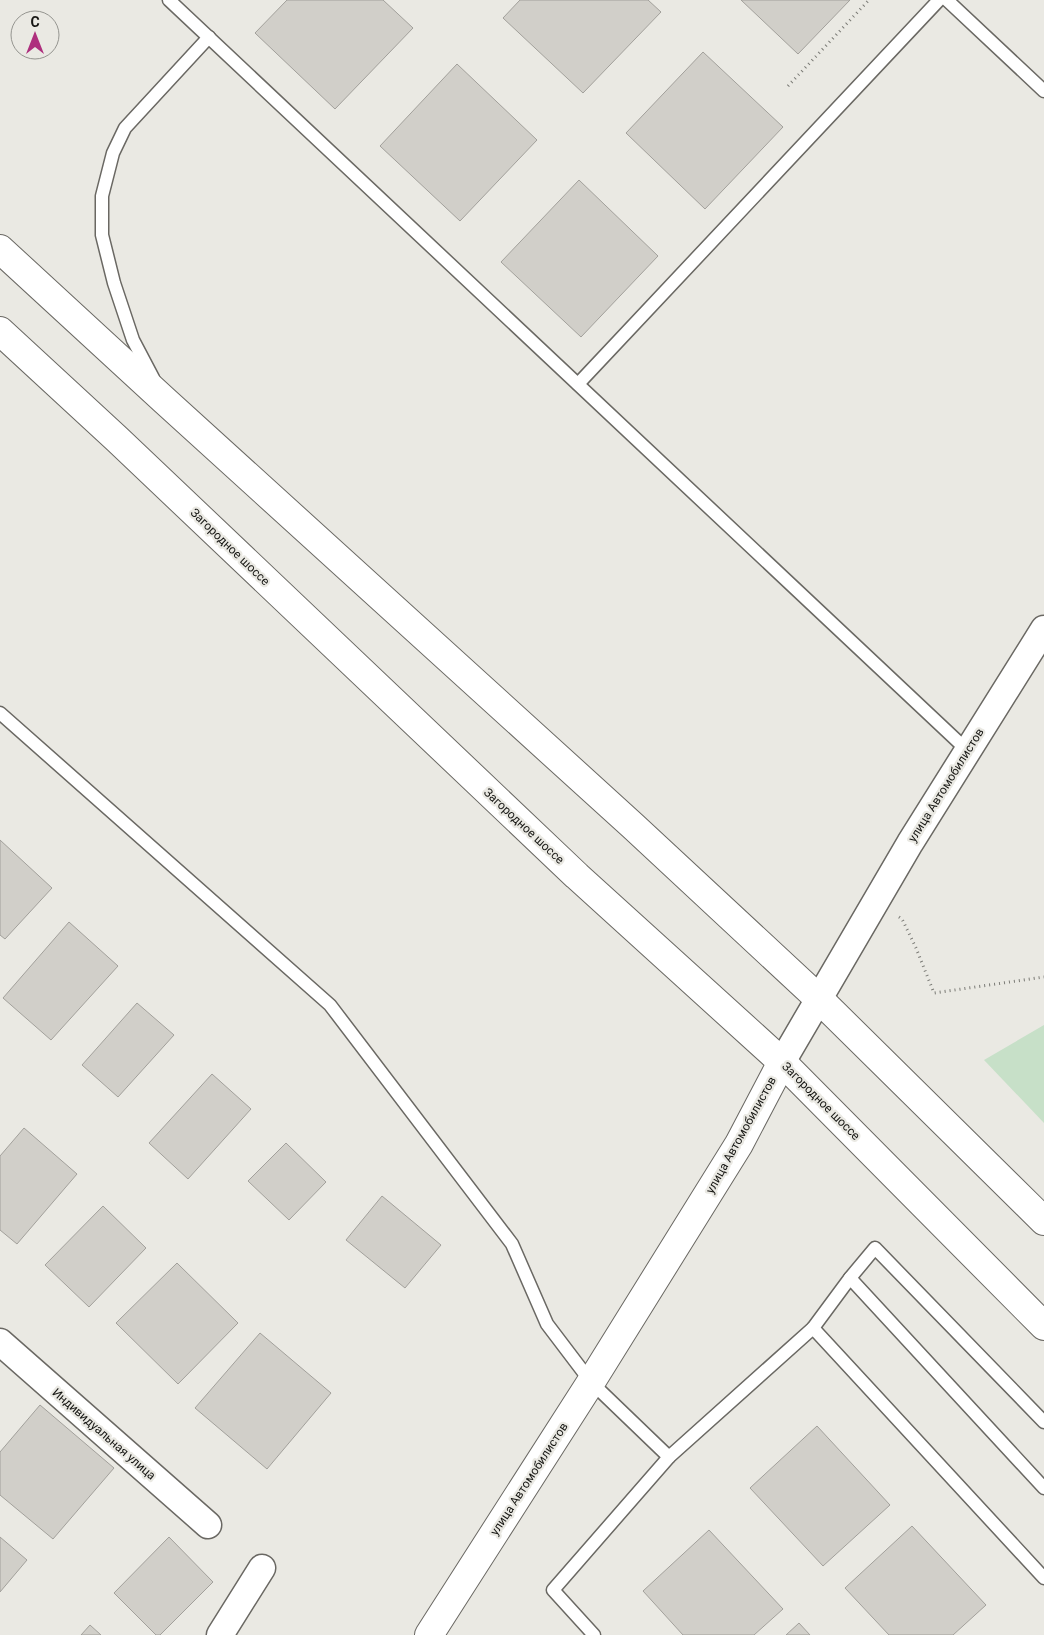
<svg xmlns="http://www.w3.org/2000/svg" width="1044" height="1635" viewBox="0 0 1044 1635" font-family="Roboto,sans-serif">
<style>
.green{fill:#c7e0c8}
.building{fill:#d1cfc9;stroke:#a2a09b}
.lines{fill:none;stroke-linecap:round;stroke-linejoin:round}
.lane-casing{stroke:#6a6863;stroke-width:15}
.street-casing{stroke:#6a6863;stroke-width:29}
.secondary-casing{stroke:#6a6863;stroke-width:30}
.highway-casing{stroke:#6a6863;stroke-width:30}
.path{stroke:#7a7a75;stroke-width:3;stroke-dasharray:1 4;stroke-linecap:butt}
.lane{stroke:#fff;stroke-width:12}
.street{stroke:#fff;stroke-width:26}
.secondary{stroke:#fff;stroke-width:28}
.highway{stroke:#fff;stroke-width:28}
.labels{text-anchor:middle;stroke-width:4.5;stroke-linejoin:round;paint-order:stroke}
.street-label{font-size:12px;fill:#161613;stroke:#eae9e3}
</style>
<rect width="100%" height="100%" fill="#eae9e3"/>
<path class="green" d="M1044,1025V1123L984,1060Z"/>
<g class="building">
<path d="M287,0H383L413,28L335,109L255,33Z"/>
<path d="M520,0H648L661,12L583,93L503,18Z"/>
<path d="M741,0H850L798,54Z"/>
<path d="M703,52L783,127L705,209L626,133Z"/>
<path d="M457,64L537,140L460,221L380,146Z"/>
<path d="M579,180L658,256L581,337L501,262Z"/>
<path d="M0,840L52,888L5,939L0,935Z"/>
<path d="M69,922L118,966L51,1040L3,998Z"/>
<path d="M137,1003L174,1035L118,1097L82,1065Z"/>
<path d="M212,1074L251,1109L188,1179L149,1143Z"/>
<path d="M24,1128L77,1174L17,1244L0,1230V1156Z"/>
<path d="M286,1143L326,1182L289,1220L248,1181Z"/>
<path d="M382,1196L441,1245L405,1288L346,1240Z"/>
<path d="M103,1206L146,1248L89,1307L45,1265Z"/>
<path d="M177,1263L238,1323L178,1384L116,1323Z"/>
<path d="M260,1333L331,1393L267,1469L195,1408Z"/>
<path d="M40,1405L114,1468L53,1539L0,1495V1452Z"/>
<path d="M817,1426L890,1505L823,1566L750,1488Z"/>
<path d="M912,1526L986,1605L953,1635H889L845,1588Z"/>
<path d="M709,1530L783,1609L754,1635H683L643,1591Z"/>
<path d="M0,1537L27,1560L0,1592Z"/>
<path d="M169,1537L213,1582L160,1635H156L114,1593Z"/>
<path d="M799,1623L810,1635H786Z"/>
<path d="M90,1625L101,1635H81Z"/>
</g>
<g class="lines">
<defs>
<g id="lane">
<path d="M169,0L968,751"/>
<path d="M947,0L1044,91"/>
<path d="M153,378L133,340L114,283L102,235V196L113,153L125,128L209,37"/>
<path d="M578,384L939,0"/>
<path d="M0,713L330,1005L512,1244L547,1324L591,1382L669,1457"/>
<path d="M850,1278L875,1248L1044,1422"/>
<path d="M813,1328L1044,1578"/>
<path d="M594,1635L553,1590L669,1457L813,1328L850,1278L1044,1488"/>
</g>
<g id="street">
<path d="M782,1062L910,843L1044,629"/>
<path d="M0,1342L208,1525"/>
<path d="M220,1635L262,1568"/>
</g>
<path id="secondary" d="M429,1635L591,1382L739,1144L782,1062"/>
<g id="highway">
<path d="M0,249L164,400L633,826L818,998L1044,1221"/>
<path d="M0,331L117,439L577,876L782,1062L1044,1326"/>
</g>
</defs>
<use href="#lane" class="lane-casing"/>
<use href="#street" class="street-casing"/>
<use href="#secondary" class="secondary-casing"/>
<use href="#highway" class="highway-casing"/>
<g class="path">
<path d="M788,86L869,0"/>
<path d="M899,917L902,919L916,948L934,993L1044,977"/>
</g>
<use href="#lane" class="lane"/>
<use href="#street" class="street"/>
<use href="#secondary" class="secondary"/>
<use href="#highway" class="highway"/>
</g>
<g class="labels">
<g class="street-label">
<text transform="translate(230 547) rotate(44)" y="4">Загородное шоссе</text>
<text transform="translate(946 785) rotate(-58)" y="4">улица Автомобилистов</text>
<text transform="translate(524 826) rotate(43)" y="4">Загородное шоссе</text>
<text transform="translate(821 1101) rotate(45)" y="4">Загородное шоссе</text>
<text transform="translate(741 1135) rotate(-61)" y="4">улица Автомобилистов</text>
<text transform="translate(104 1434) rotate(41)" y="4">Индивидуальная улица</text>
<text transform="translate(529 1479) rotate(-57)" y="4">улица Автомобилистов</text>
</g>
</g>
<g transform="translate(35 35)"><circle r="24" fill="#eae9e3" stroke="#959590"/>
<path d="M0-4L9 19L0 12L-9 19Z" fill="#ae2f7d"/>
<text y="-8" font-size="14" font-weight="bold" text-anchor="middle" fill="#161613">С</text>
</g>
</svg>
